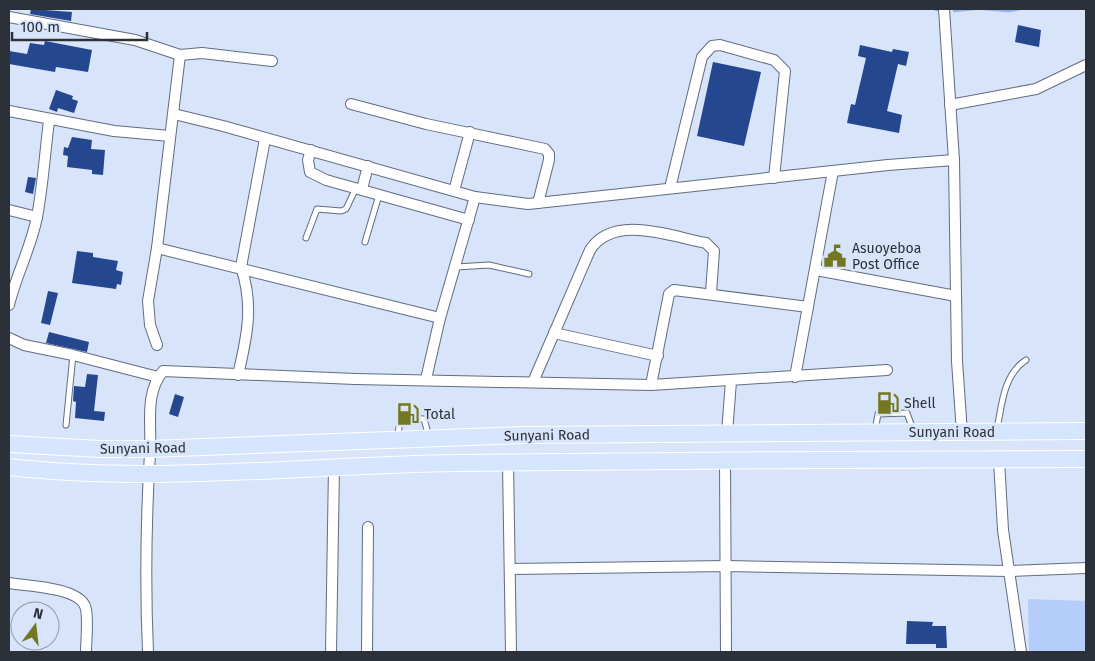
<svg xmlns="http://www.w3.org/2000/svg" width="1095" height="661" viewBox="0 0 1095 661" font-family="'Fira Sans',sans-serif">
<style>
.green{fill:#b5cdfa}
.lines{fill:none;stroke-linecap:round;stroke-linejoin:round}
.stream{stroke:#8eb0f2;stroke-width:2.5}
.building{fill:#244790}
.lane-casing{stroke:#626c80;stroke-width:7}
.street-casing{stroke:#626c80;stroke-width:12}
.primary-casing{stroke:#fff;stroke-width:18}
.lane{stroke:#fff;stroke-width:5}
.street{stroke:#fff;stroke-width:10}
.primary{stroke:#d6e5fe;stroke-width:16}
.labels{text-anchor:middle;stroke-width:5;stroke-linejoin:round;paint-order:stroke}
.poi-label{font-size:14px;fill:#2c3139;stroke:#d8e4fa;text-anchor:start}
.street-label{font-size:14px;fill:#2c3139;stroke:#d8e4fa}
</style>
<rect width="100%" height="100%" fill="#d8e4fa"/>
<path class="green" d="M1028,599L1086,601V652H1029Z"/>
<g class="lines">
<g class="stream">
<path d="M934,9L940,11"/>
<path d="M983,9L1009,11L1020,9"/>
<path d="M954,11L974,9"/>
</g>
</g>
<g class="building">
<path d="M31,9L72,12L71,21L30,14Z"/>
<path d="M1018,25L1041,30L1039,47L1015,42Z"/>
<path d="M45,41L92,50L88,72L56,67L55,72L9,64V51L27,54L30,43L44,45Z"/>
<path d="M860,45L892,52L893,49L909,52L906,66L898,64L887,111L902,115L899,133L847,123L851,104L855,105L866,58L858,56Z"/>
<path d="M713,62L761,72L744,146L697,136Z"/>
<path d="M56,90L73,96L72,99L78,101L74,113L58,108L57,112L49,109Z"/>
<path d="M72,137L92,140L91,149L105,150L103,175L92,174V170L67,167L68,156L63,155L64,147L68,148Z"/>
<path d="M28,177L36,178L33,194L25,192Z"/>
<path d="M77,251L93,253V257L118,261L116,270L123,272L121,285L117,284L116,289L72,283Z"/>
<path d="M48,291L58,293L50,325L41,323Z"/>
<path d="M49,332L89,342L87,352L46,343Z"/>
<path d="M87,374L98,375L94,411L105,412L104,421L75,418L76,402L73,401L74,386L85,387Z"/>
<path d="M175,394L184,397L178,417L169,414Z"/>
<path d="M907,621L933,622L932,626H946L947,648H936V644H906Z"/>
</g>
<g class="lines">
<defs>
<g id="lane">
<path d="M306,238L317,209L341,211L346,209L356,188"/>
<path d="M365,242L379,195"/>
<path d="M456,267L489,265L529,274"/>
<path d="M66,425L73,355"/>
<path d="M997,429C1002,405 1003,375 1026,360"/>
<path d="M875,431L878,414L907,413L913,430"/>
<path d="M397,437L400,423L407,418L424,419L429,437"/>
</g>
<g id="street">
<path d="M944,9L954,160L957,361L962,433"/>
<path d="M9,17L135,40L180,55L202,53L272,61"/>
<path d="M351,104L426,124L545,149L549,154V160L538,203"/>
<path d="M950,105L1036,89L1086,65"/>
<path d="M9,111L114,131L170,136"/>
<path d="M174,114L223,126L475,197L528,204L888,165L954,160"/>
<path d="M311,150L308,160L310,172L326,180L469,220"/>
<path d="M670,188L702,57L712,46L720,45L774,60L785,71L774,178"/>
<path d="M362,189L368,166"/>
<path d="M454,191L470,132"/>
<path d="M9,210L37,217"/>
<path d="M157,248L440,318"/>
<path d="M816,270L956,296"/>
<path d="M9,305C16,275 31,248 37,217C43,185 45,152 49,121"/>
<path d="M554,333L658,356"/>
<path d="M9,338L24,345L73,355L158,377"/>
<path d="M157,345L150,325L148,301L157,248L180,55"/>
<path d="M238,375C247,337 254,305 241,267L265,139"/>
<path d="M795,377L833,171"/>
<path d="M426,379L440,318L475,197"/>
<path d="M533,382L590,250C614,213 672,237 706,243L714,251L711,293"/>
<path d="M651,385L669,294L674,290L808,307"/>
<path d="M727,433L731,381"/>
<path d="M999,460L1003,530L1021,652"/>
<path d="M725,461L726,652"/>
<path d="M508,463L511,652"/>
<path d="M511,569L726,566L1009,571L1086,568"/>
<path d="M9,583C27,586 77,587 85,606C89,615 86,641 86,652"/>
<path d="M148,652C145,585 146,520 150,453C152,425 144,394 163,371L355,379L651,385L887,370"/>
<path d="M331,652L334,467"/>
<path d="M367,652L368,527"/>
</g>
<g id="primary">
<path d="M9,444L100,449H150L523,435L1086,431"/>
<path d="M9,467C158,484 308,465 458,463C667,460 877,460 1086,459"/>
</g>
</defs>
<use href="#lane" class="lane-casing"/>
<use href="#street" class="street-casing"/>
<use href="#primary" class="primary-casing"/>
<use href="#lane" class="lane"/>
<use href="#street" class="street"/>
<use href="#primary" class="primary"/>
</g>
<defs>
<symbol id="civic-bare" viewBox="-9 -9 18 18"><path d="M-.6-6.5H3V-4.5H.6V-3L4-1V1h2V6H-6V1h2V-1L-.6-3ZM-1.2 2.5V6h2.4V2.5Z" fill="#727720" stroke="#d8e4fa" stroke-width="2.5" paint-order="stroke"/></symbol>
<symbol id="fuel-bare" viewBox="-9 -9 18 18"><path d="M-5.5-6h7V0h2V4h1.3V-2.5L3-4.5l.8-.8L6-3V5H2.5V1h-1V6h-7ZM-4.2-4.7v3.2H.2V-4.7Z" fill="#727720" stroke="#d8e4fa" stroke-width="2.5" paint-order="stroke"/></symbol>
</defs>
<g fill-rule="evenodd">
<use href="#civic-bare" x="819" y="240" width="32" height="32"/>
<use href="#fuel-bare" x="872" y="387" width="32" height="32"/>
<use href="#fuel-bare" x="392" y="398" width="32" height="32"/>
</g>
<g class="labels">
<g class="poi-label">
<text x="852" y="253">Asuoyeboa<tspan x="852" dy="16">Post Office</tspan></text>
<text x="904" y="408">Shell</text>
<text x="424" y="419">Total</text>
</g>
<g class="street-label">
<text x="952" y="437">Sunyani Road</text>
<text transform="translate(547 435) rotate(-1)" y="5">Sunyani Road</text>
<text transform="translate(143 448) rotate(-1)" y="5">Sunyani Road</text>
</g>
</g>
<rect width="1095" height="661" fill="none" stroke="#2c3139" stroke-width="20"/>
<g transform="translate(35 626) rotate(15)"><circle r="24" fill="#d8e4fa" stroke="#939cad"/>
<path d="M0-4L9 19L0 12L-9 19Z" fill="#727720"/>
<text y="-8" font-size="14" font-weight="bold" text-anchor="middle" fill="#2c3139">N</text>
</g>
<path d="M12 32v8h135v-8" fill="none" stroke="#2c3139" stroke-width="2.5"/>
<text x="20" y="32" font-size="15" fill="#2c3139" stroke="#d8e4fa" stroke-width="4" paint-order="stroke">100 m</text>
</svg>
